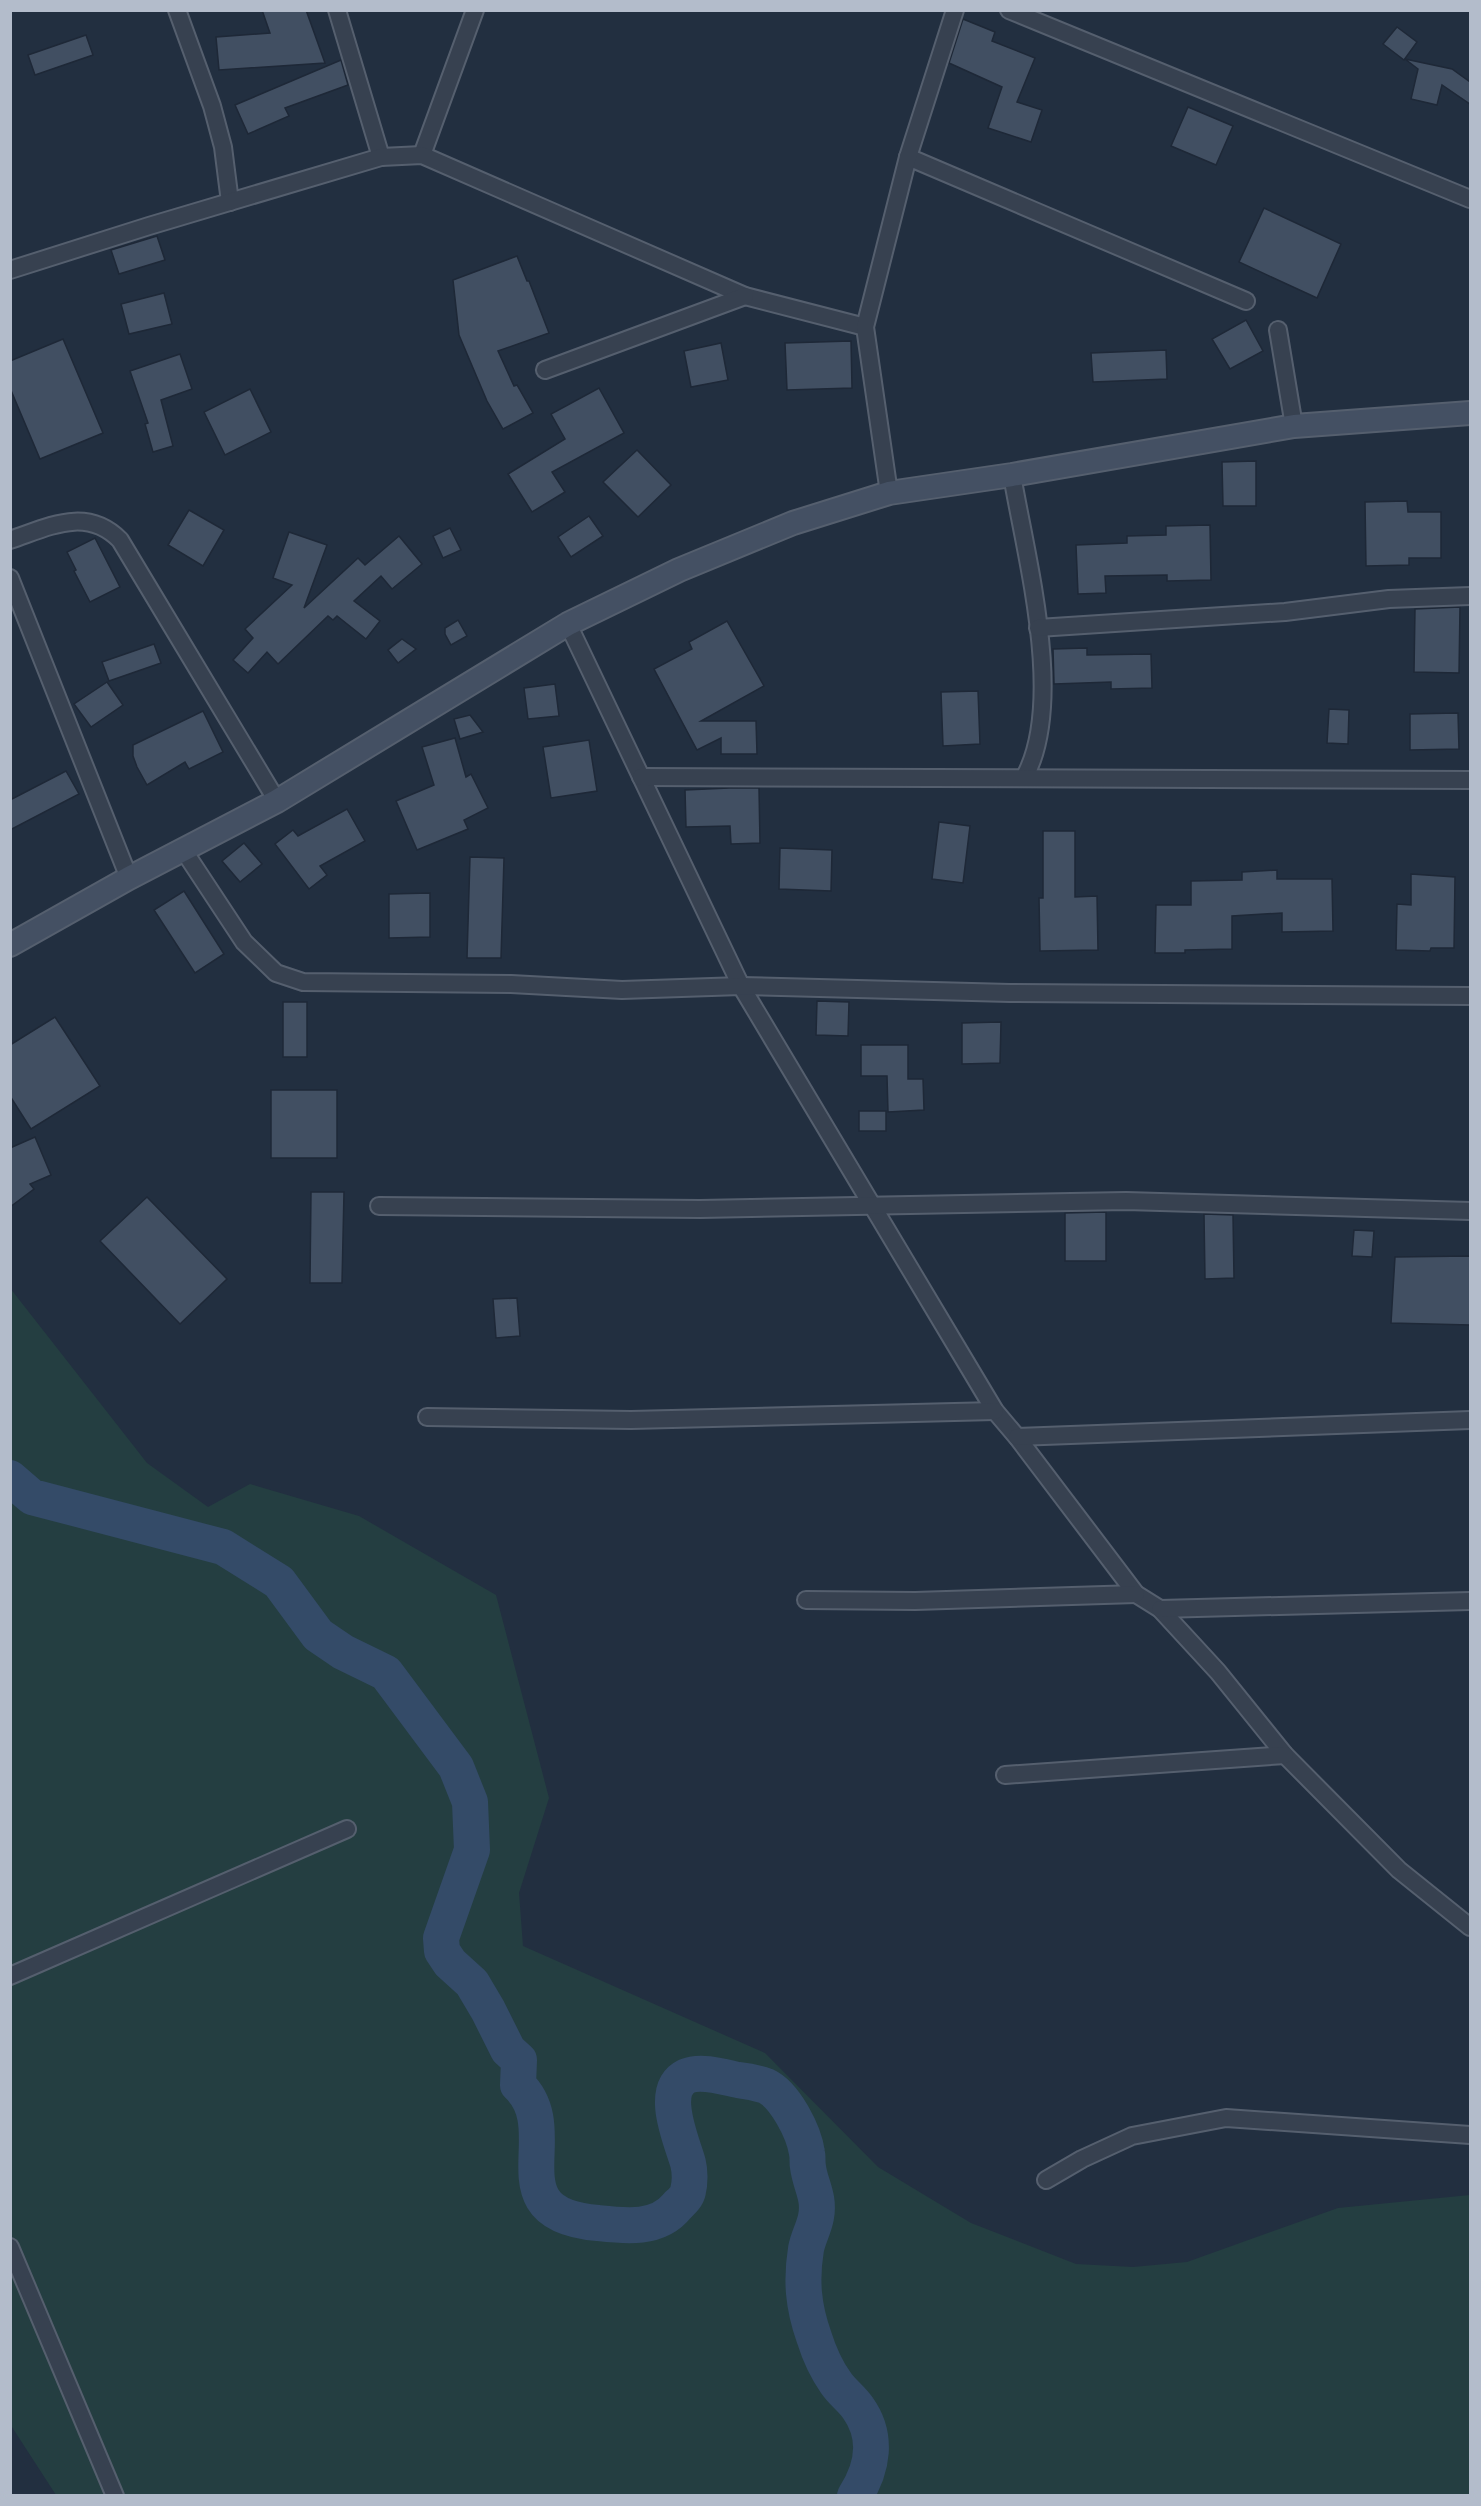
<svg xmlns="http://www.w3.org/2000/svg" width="1481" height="2506" viewBox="0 0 1481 2506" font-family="Lato,sans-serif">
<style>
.green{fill:#243e41}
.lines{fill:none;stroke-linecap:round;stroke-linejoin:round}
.river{stroke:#344b68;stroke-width:36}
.building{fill:#414f62;stroke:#1e2837;stroke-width:1.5}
.street-casing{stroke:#555f6e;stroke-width:20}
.secondary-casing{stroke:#555f6e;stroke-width:26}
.street{stroke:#374150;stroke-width:16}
.secondary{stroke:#445063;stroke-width:22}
</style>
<rect width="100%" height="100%" fill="#222f40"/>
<path class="green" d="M10,1288L147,1463L208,1507L250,1484L359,1516L496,1595L549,1798L519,1893L523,1946L765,2053L878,2167L971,2223L1076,2264L1133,2267L1187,2262L1338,2208L1470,2195V2495H56L10,2424Z"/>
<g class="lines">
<path class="river" d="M10,1478L32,1497L223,1547L279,1582L318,1635L343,1652L386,1673L456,1767L470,1802L472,1850L441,1938L442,1951L450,1963L472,1983L488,2010L508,2050L519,2060L518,2085C568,2132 490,2214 598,2223C625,2226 658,2230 677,2206C681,2202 687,2197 688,2191C690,2183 690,2171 688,2163C682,2141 658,2090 687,2076C701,2070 724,2077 738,2080C747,2081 757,2083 766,2086C785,2095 804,2132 807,2153C808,2157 807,2162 808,2167C810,2184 820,2197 816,2217C814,2228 808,2238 806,2249C801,2280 803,2306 814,2337C819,2353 826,2369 836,2383C842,2392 852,2399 858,2408C878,2436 873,2468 855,2496"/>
</g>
<g class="building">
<path d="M262,10H306L325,63L219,70L216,37L270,33Z"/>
<path d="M963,19L995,32L992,41L1035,58L1017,102L1042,110L1031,142L988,128L1002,87L949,63Z"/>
<path d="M1397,27L1417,42L1404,60L1383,44Z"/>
<path d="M86,35L93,55L35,75L28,55Z"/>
<path d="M1405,59L1452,69L1470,82V104L1442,85L1437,105L1411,99L1418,69Z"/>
<path d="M341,60L348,85L285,108L289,116L248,134L235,105Z"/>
<path d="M1188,107L1233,126L1216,165L1171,146Z"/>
<path d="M1264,208L1341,244L1317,298L1239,262Z"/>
<path d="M157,236L165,260L119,274L111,250Z"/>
<path d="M517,256L527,281H529L549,333L498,351L514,386L517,385L533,413L503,429L487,401L459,335L453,280Z"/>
<path d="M164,293L172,324L129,334L121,304Z"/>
<path d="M1246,320L1263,351L1230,369L1212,339Z"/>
<path d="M63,339L103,433L40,459L10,388V361Z"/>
<path d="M851,341L852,388L787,390L785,343Z"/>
<path d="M721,343L728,380L691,387L684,351Z"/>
<path d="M1166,350L1167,379L1093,382L1091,353Z"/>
<path d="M180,354L192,389L161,400L173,446L153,452L145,424L148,423L130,371Z"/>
<path d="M599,388L624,433L552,472L565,492L532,512L508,474L565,439L551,414Z"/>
<path d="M250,389L271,432L225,455L204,412Z"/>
<path d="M637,450L671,485L638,517L603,482Z"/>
<path d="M1256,461V506H1223L1222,462Z"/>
<path d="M1407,501L1408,512H1441V558H1409V565L1366,566L1365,502Z"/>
<path d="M189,510L224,530L203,566L168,545Z"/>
<path d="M589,516L603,536L571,557L558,537Z"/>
<path d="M1210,525L1211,580L1167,581V575L1105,576L1106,593L1078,594L1076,545L1127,543V536L1166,535V526Z"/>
<path d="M450,528L461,550L443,558L433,536Z"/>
<path d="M289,532L327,545L304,608L358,558L365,565L399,536L422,564L392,589L381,576L354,601L380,621L366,639L337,616L333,620L328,616L278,664L267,652L248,673L233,660L253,638L245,629L292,585L273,578Z"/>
<path d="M95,538L120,587L90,602L74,571L76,570L67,552Z"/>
<path d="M1460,607L1459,673L1414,672L1415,609Z"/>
<path d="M458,620L467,636L451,645L445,634V628Z"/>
<path d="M727,621L764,686L701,721H756L757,754H721V738L697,750L654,669L692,649L689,642Z"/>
<path d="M402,639L416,649L398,663L388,650Z"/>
<path d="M154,644L161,663L109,681L102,662Z"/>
<path d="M1087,648V655L1151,654L1152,688L1111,689V682L1054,684L1053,649Z"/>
<path d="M107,682L123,705L91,727L74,704Z"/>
<path d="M555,684L559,716L528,719L524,688Z"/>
<path d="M978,691L980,744L943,746L941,692Z"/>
<path d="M1329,709L1349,710L1348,744L1327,743Z"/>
<path d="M203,711L223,752L189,769L185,762L147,785L137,767L133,756V745Z"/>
<path d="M1458,713L1459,749L1410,750V714Z"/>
<path d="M470,715L483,732L460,739L454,719Z"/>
<path d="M455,738L466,777L471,774L488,808L464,820L468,829L417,850L396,801L434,785L422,747Z"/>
<path d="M589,740L597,791L551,798L543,747Z"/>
<path d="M66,771L79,794L10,830V800Z"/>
<path d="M729,788H759L760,843L731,844L730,826L686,827L685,790Z"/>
<path d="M347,809L365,841L320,866L327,875L309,889L275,844L293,830L298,836Z"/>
<path d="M939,822L970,826L963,883L932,879Z"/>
<path d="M1043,831H1075V897L1097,896L1098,950L1040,951L1039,898H1043Z"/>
<path d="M244,843L262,864L240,882L222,861Z"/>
<path d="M780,848L832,850L831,891L779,889Z"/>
<path d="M470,857L504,858L501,958H467Z"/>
<path d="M1277,870V879H1332L1333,931L1282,932V913L1232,916V949L1185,950V953H1155L1156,905H1191V881L1242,880V872Z"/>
<path d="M1411,874L1455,877L1454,948H1431L1430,951L1396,950L1397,904L1411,905Z"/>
<path d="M184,891L224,954L195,973L154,910Z"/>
<path d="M430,893V937L389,938V894Z"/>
<path d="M817,1001L849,1002L848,1036L816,1035Z"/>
<rect x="283" y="1002" width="24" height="55"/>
<path d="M55,1017L100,1086L31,1129L10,1096V1045Z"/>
<path d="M1001,1022L1000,1063L962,1064V1023Z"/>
<path d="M861,1045H908V1079H923L924,1110L888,1112L887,1076H861Z"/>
<rect x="271" y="1090" width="66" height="68"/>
<rect x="859" y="1111" width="27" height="20"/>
<path d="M35,1137L51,1175L30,1184L34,1189L10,1207V1148Z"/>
<path d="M311,1192H344L342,1283H310Z"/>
<path d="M147,1197L227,1279L180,1324L100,1241Z"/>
<path d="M1106,1212V1261H1065V1213Z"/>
<path d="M1204,1214L1233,1215L1234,1278L1205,1279Z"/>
<path d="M1354,1230L1374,1231L1372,1257L1352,1256Z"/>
<path d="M1470,1256V1325L1391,1323L1395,1257Z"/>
<path d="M517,1298L520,1336L496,1338L493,1299Z"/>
</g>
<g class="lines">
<defs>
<g id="street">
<path d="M177,10L212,106L223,147L230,202"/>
<path d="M337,10L381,157"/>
<path d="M1009,10L1470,199"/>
<path d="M422,155L475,10"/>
<path d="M908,157L1246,301"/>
<path d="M10,270L149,226L381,157L422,155L745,296L865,327"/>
<path d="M1278,330L1294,426"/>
<path d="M545,370L745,296"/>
<path d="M1012,475C1026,558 1066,703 1024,778"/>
<path d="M889,493L865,327L908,157L955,10"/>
<path d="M10,540C49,527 86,506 120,540L277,801"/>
<path d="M10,578L129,878"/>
<path d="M568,624L741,986L995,1411L1017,1437L1136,1594L1160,1609L1218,1672L1285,1755L1399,1870L1470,1927"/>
<path d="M1038,628L1285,612L1389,599L1470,596"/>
<path d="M641,777L1470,780"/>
<path d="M184,851L244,942L276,973L303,982L511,984L622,990L741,986L1010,993L1470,996"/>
<path d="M379,1206L700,1209L1126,1201L1470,1211"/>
<path d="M427,1417L631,1420L995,1411"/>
<path d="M1017,1437L1470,1420"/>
<path d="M806,1600L915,1601L1136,1594"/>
<path d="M1160,1609L1470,1601"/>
<path d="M1005,1775L1285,1755"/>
<path d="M10,1976L347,1829"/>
<path d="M1046,2180L1082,2159L1132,2136L1226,2118L1470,2135"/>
<path d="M10,2247L115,2496"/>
</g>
<path id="secondary" d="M10,945L129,878L277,801L568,624L679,570L793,523L889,493L1012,475L1294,426L1470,413"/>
</defs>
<use href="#street" class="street-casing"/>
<use href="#secondary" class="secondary-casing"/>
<use href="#street" class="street"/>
<use href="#secondary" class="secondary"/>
</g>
<rect width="1481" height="2506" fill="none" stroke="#b3bccb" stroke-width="24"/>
</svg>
